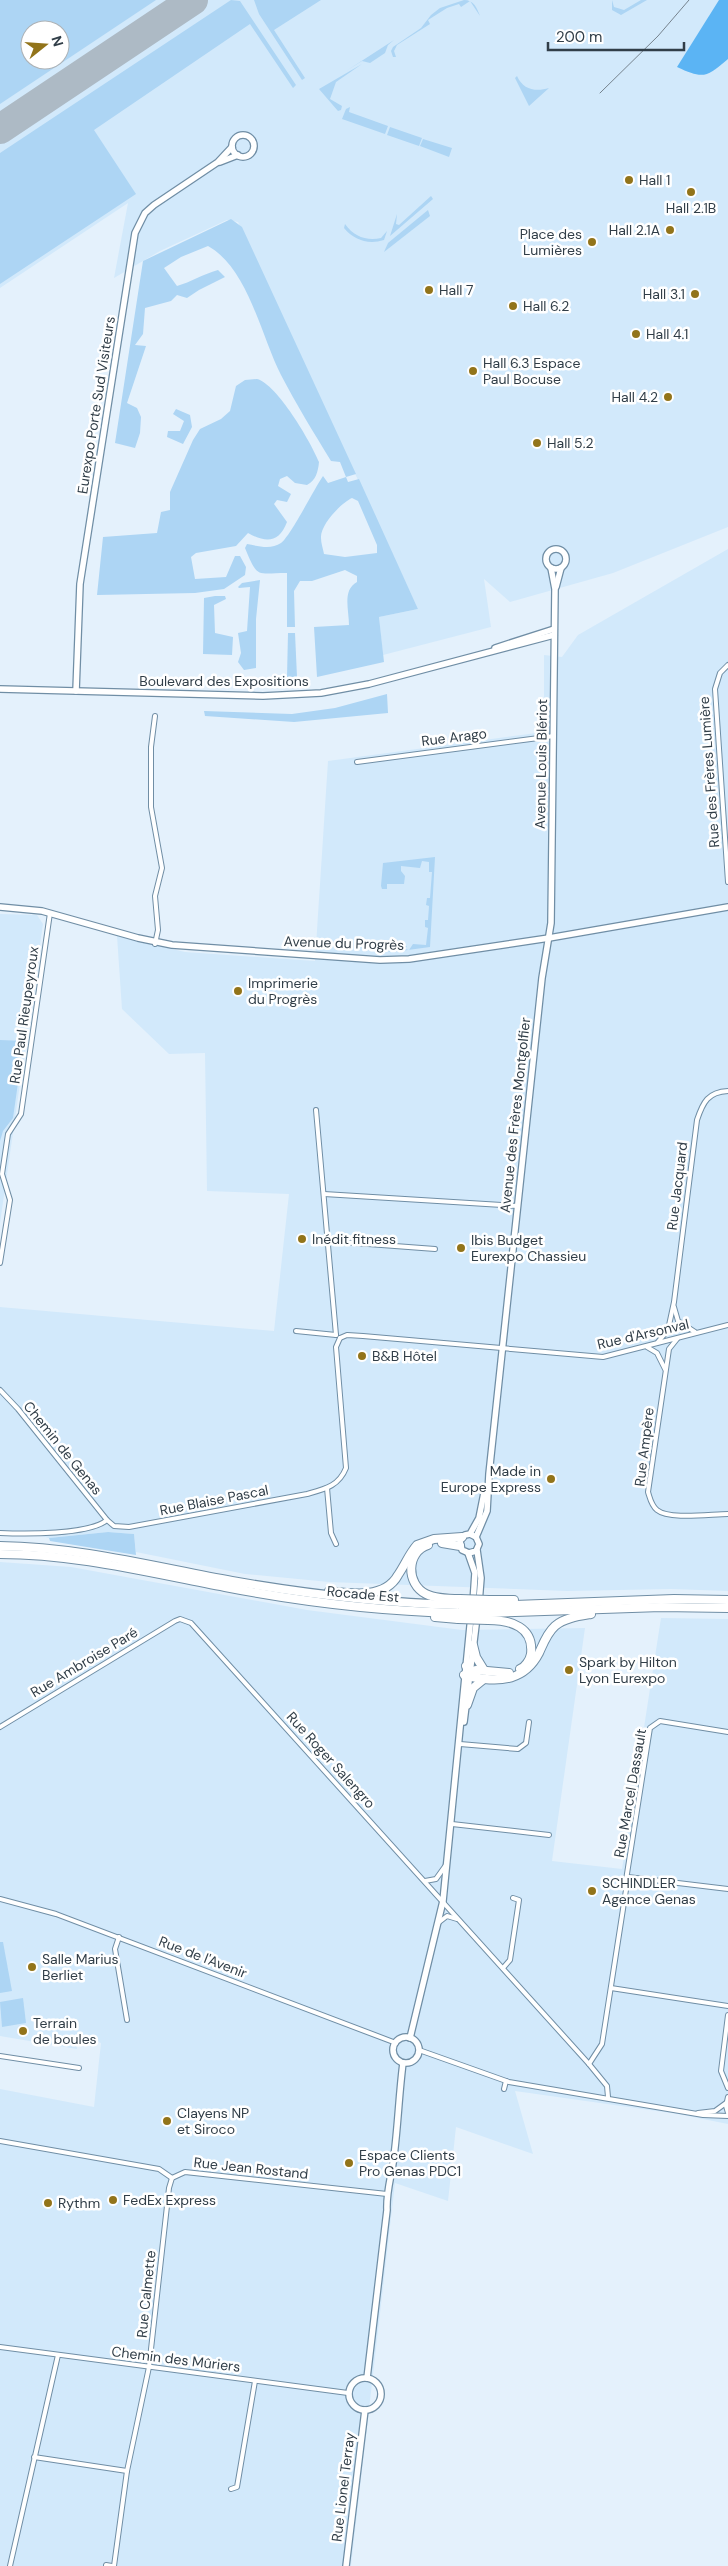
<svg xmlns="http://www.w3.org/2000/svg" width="728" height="2566" viewBox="0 0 728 2566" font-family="'DM Sans',sans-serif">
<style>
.built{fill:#d2e9fb;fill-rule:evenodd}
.green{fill:#add5f4;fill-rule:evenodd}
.water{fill:#5bb4f4}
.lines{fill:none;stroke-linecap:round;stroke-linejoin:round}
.runway{stroke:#adbac5;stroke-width:30}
.street-casing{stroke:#708ea5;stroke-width:6}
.secondary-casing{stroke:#708ea5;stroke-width:8}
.highway-casing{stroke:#708ea5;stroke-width:10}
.street{stroke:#fff;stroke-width:4}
.secondary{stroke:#fff;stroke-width:5.5}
.highway{stroke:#fff;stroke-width:8}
.tram{stroke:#76838e;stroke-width:1}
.highway-bridge-casing{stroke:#708ea5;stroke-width:10;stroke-linecap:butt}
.highway-bridge{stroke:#fff;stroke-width:8}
.poi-dot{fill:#92741a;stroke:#fff;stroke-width:2}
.labels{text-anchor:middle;stroke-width:5;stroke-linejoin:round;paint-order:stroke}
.poi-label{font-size:14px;fill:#313e48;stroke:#fff;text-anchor:start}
.street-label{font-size:14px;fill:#313e48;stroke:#fff}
</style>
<rect width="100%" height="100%" fill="#e4f1fc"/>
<g class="built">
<path d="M0,0H728V527L613,573L510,602L484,579L491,627L383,655L379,617L418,609L238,222L227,220L160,251L114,278L128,203L0,288ZM30,30H60V60H30Z"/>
<path d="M728,549V1591L671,1589L567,1591L329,1582L245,1574L136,1552L134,1534L108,1532L49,1538L26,1532H0V1307L274,1331L289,1194L207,1191L205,1053L169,1054L122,1009L117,936L185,952L315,961L328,761L544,732V655L562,657L578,635Z"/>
<path d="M0,914L37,915L43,924L0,1223Z"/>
<path d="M0,1562L71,1567L307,1610L462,1630L585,1628L552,1861L622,1869L661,1618L728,1619V2124L678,2114L515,2091L533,2154L456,2127L448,2201L395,2183L351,2566H0V2089L94,2107L101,2043L75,2034L77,2049L0,2036Z"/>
</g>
<g class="green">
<path d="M0,0H156L0,104ZM30,30H60V60H30Z"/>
<path d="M231,0L240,1L296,85L293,88L250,24L94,130L136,194L0,284V153Z"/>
<path d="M254,0H321L274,30L305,78L302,80L259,14Z"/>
<path d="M464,0C474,0 477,8 480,16L470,1L461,7L459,4L447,8L428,20L430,24L397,45L394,51L396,57H393L391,51L393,47L421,28L431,15L440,8Z"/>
<path d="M612,0L614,7L624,10L641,0H647L621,15L612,10Z"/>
<path d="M394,40L388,45L385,53L370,63L362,61L346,71Z"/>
<path d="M362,64L336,82L330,99L342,106L341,110L338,111L319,89Z"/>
<path d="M517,76C523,90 536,92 549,88L529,106L515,78Z"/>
<path d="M350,107L349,112L388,126L385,134L342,119L346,109Z"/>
<path d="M390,127L422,138L419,146L387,135Z"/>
<path d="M423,139L452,148L449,157L420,146Z"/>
<path d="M431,196L433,199L390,236L397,214L396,224L399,225Z"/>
<path d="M428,210L430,216L384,252L388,243Z"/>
<path d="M231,219L242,227L356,474L346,477L348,482L359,479L418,609L379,617L384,662L317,677L314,627L349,625C349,610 342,590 357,582V576L345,570L312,581H300L294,591L295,627H287V573C256,573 258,579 245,548L247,544C258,546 271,550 281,543C290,537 314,489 323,476L328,483L346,477L340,462L331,461C314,433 296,404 281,375C261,336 248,268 208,246L181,257L164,268L177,286C191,282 203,274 218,270L225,277L199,290L187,298L177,295L171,301L145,308L143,334L135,345L146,346L127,403L137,408L141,417L140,433L135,448L115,443L143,261ZM352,498L358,501L377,545V553L345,557L324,554C323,549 321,543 321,538C320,525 341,503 352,498Z"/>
<path d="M345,224C354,237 367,241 381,238L387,231L384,240C368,245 354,240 344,228Z"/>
<path d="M257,379C277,384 311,442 319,462C318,472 316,480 307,485L295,483L287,476L280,479L278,486L291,494L287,502L277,500L274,504L287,522C279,543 266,543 248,533L236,546L196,553L191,557L195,579L226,577L235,556H240L246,567L245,575L224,589L195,593L97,595L103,537L157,533L161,512L170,510V492L193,440L200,429L221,419L230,411L236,386L245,380Z"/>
<path d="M176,409L190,415L192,427L183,444L167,437L168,431H180L184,421L173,414Z"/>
<path d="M260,580L256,619V668L244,670L238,662L241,653L238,633L247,631L250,587L239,588L238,587L242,583Z"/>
<path d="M215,596H225L226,599L214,605L215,633L233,637L232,655L203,654L204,598Z"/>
<path d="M288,633H295L297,677H287Z"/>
<path d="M387,694L388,713L294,722L205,716L204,711L292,714L335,708Z"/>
<path d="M435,857L430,947L393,952L391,950L390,952L382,950L407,946L405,949L409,950L413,944L426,945L428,928L425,927V920H428L429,906L426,905L427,898H430L432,872H429V862L422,861L420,868L401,866V871L405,876L404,884H387V889H382L381,886L383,863Z"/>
<path d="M0,1040L24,1041L13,1118L3,1131L0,1141Z"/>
<path d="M108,1532L134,1534L136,1555L50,1541L49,1538Z"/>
<path d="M0,1942H3L12,1991L0,1993Z"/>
<path d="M23,1998L26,2023L2,2027L0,2002Z"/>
</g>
<path class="water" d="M719,0H728V59C706,78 703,79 677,67Z"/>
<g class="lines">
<path class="runway" d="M0,129L193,0"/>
<defs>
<g id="street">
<path d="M728,665L720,673L715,689L728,882"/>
<path d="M357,762L554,736"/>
<path d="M155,944L158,930L155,896L162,868L151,807V747L155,716"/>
<path d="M316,1110L336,1335"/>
<path d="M324,1194L518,1206"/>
<path d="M328,1241L435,1249"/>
<path d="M0,1263L10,1200L2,1174L8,1134L21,1114L50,913"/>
<path d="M674,1307L678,1321L695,1332"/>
<path d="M296,1331L336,1335"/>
<path d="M340,1338L347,1335L363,1336L603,1357L728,1325"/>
<path d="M677,1339L669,1349L648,1492C650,1498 651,1505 657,1510C669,1520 711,1514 728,1514"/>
<path d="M658,1342L668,1330L674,1302L697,1120C703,1102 708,1092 728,1091"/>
<path d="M647,1347L657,1353L665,1369"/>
<path d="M0,1390L18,1409L107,1520L114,1526L129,1527L307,1494C325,1489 339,1486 346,1468L336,1347L340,1338"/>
<path d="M327,1488L331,1533L336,1544"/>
<path d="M0,1533C24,1534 89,1535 107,1520"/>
<path d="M0,1727L175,1621L180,1619L191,1623L589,2064L607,2086L608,2097"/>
<path d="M460,1744L518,1749L526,1743L529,1722"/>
<path d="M452,1824L549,1835"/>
<path d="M626,1880L650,1728L660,1721L728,1732"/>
<path d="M425,1881L436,1879L446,1865"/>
<path d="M0,1899L56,1914L396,2043"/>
<path d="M438,1923L447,1916L457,1919"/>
<path d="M119,1937L115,1949L127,2020"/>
<path d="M503,1968L510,1960L519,1900L513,1898"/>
<path d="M611,1988L728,2006"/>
<path d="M728,2015L721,2071L728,2088"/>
<path d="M419,2050L509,2082L703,2115L728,2116"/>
<path d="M0,2056L79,2068"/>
<path d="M589,2064L602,2044L628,1877L728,1889"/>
<path d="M504,2089L506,2081"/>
<path d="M728,2097L726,2106L728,2113"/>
<path d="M698,2113L715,2111L726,2103"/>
<path d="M0,2141L159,2169L172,2178"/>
<path d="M0,2347L348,2393"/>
<path d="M34,2457L127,2471"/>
<path d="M231,2489L237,2487L255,2381"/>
<path d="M106,2565L112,2566"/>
<path d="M10,2566L58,2355"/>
<path d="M114,2566L127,2471L149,2367L169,2188L172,2178L185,2172L387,2194"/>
</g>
<g id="secondary">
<circle cx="243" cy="146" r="11"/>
<path d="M220,162L238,155"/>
<circle cx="556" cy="559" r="10"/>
<path d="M556,587L561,568"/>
<path d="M495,648L554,629"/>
<path d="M0,689L263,696L321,693L369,684L554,635"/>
<path d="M76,691L80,584L135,233L145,213L154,205L218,162L232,147"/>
<path d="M0,907L42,911L138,938L172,945L380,960L409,959L549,938L728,907"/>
<path d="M470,1534L476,1537L479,1544L476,1551L469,1553L462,1550L460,1541L465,1535L470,1534L479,1518L485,1488"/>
<path d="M476,1537L487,1511L489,1474L542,978L551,923L555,589L551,568"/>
<path d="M477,1550L481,1578L479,1603"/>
<path d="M468,1553L475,1573L473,1602"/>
<path d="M464,1722L477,1617"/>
<circle cx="406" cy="2050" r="13"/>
<path d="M410,2038L443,1901L471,1616"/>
<circle cx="365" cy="2394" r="16"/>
<path d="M367,2378L387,2210C386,2191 392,2175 394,2156C398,2125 399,2094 403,2063"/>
<path d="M346,2566L365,2410"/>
</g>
<g id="highway">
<path d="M442,1543L460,1546"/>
<path d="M428,1545C406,1552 406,1584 426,1594C436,1599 449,1599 460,1599"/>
<path d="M0,1546C79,1547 155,1567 232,1581C307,1594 382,1603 459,1605"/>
<path d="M0,1554C76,1554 150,1573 225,1587C302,1602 380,1611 458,1613"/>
<path d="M329,1591C352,1594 385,1599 398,1575C405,1565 409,1554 417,1545L434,1539L462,1537"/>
<path d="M489,1600H514"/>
<path d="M488,1606L674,1599L728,1600"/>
<path d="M489,1613L661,1607L728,1608"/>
<path d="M435,1617L458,1619"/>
<path d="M488,1620C511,1620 534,1627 531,1654C530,1660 525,1667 520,1669"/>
<path d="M473,1645L476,1657L484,1670"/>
<path d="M466,1666L472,1677C501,1683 525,1680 539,1653C543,1644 547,1633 555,1626C564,1618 579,1616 591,1614"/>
<path d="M464,1675L476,1670L509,1673"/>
<path d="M467,1705L473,1688L484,1679"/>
</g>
</defs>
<use href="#street" class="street-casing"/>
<use href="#secondary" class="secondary-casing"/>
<use href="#highway" class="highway-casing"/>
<use href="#street" class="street"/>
<use href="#secondary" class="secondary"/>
<use href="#highway" class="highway"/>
<path class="tram" d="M600,93L658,36L689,0"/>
<defs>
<g id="highway-bridge">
<path d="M460,1599L489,1600"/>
<path d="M459,1605L488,1606"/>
<path d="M458,1613H489"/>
<path d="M458,1619L488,1620"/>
</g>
</defs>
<use href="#highway-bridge" class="highway-bridge-casing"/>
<use href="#highway-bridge" class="highway-bridge"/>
</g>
<g class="poi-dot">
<circle cx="629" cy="180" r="5"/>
<circle cx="691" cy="192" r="5"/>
<circle cx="670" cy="230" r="5"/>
<circle cx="592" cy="242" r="5"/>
<circle cx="429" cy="290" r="5"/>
<circle cx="695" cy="294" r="5"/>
<circle cx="513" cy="306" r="5"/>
<circle cx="636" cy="334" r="5"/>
<circle cx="473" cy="371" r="5"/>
<circle cx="668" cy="397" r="5"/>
<circle cx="537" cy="443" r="5"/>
<circle cx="238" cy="991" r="5"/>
<circle cx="302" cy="1239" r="5"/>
<circle cx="461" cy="1248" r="5"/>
<circle cx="362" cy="1356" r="5"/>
<circle cx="551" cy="1479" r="5"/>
<circle cx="569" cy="1670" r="5"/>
<circle cx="592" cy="1891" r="5"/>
<circle cx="32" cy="1967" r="5"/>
<circle cx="23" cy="2031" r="5"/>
<circle cx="167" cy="2121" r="5"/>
<circle cx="349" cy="2163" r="5"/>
<circle cx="113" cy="2200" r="5"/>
<circle cx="48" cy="2203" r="5"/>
</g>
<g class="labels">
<g class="poi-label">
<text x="639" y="185">Hall 1</text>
<text x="691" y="213" text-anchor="middle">Hall 2.1B</text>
<text x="660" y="235" text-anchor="end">Hall 2.1A</text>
<text x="582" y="239" text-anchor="end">Place des<tspan x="582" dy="16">Lumières</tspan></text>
<text x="439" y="295">Hall 7</text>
<text x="685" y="299" text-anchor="end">Hall 3.1</text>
<text x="523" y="311">Hall 6.2</text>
<text x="646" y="339">Hall 4.1</text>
<text x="483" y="368">Hall 6.3 Espace<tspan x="483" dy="16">Paul Bocuse</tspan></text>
<text x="658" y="402" text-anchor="end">Hall 4.2</text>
<text x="547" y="448">Hall 5.2</text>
<text x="248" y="988">Imprimerie<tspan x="248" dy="16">du Progrès</tspan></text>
<text x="312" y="1244">Inédit fitness</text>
<text x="471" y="1245">Ibis Budget<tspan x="471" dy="16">Eurexpo Chassieu</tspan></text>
<text x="372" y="1361">B&amp;B Hôtel</text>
<text x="541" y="1476" text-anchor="end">Made in<tspan x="541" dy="16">Europe Express</tspan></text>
<text x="579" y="1667">Spark by Hilton<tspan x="579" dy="16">Lyon Eurexpo</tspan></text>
<text x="602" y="1888">SCHINDLER<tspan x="602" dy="16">Agence Genas</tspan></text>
<text x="42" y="1964">Salle Marius<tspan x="42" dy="16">Berliet</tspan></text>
<text x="33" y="2028">Terrain<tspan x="33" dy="16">de boules</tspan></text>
<text x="177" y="2118">Clayens NP<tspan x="177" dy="16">et Siroco</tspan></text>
<text x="359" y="2160">Espace Clients<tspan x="359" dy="16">Pro Genas PDC1</tspan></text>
<text x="123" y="2205">FedEx Express</text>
<text x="58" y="2208">Rythm</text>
</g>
<g class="street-label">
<text transform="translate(96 405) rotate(-81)" y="5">Eurexpo Porte Sud Visiteurs</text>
<text x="224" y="686">Boulevard des Expositions</text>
<text transform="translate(454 737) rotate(-7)" y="5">Rue Arago</text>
<text transform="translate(541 764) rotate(-89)" y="5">Avenue Louis Blériot</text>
<text transform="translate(709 772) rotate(-94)" y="5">Rue des Frères Lumière</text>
<text transform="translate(344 943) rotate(2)" y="5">Avenue du Progrès</text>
<text transform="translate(24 1015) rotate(-82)" y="5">Rue Paul Rieupeyroux</text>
<text transform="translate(515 1115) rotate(-84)" y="5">Avenue des Frères Montgolfier</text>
<text transform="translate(677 1186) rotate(-83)" y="5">Rue Jacquard</text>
<text transform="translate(643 1334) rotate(-13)" y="5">Rue d'Arsonval</text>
<text transform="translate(644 1447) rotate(-83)" y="5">Rue Ampère</text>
<text transform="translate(63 1448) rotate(51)" y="5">Chemin de Genas</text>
<text transform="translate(214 1500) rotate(-11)" y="5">Rue Blaise Pascal</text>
<text transform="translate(363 1594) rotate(5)" y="5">Rocade Est</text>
<text transform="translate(84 1662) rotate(-31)" y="5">Rue Ambroise Paré</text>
<text transform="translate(331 1760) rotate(48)" y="5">Rue Roger Salengro</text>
<text transform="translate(630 1793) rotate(-80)" y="5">Rue Marcel Dassault</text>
<text transform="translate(203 1957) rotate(21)" y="5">Rue de l'Avenir</text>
<text transform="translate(251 2168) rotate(6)" y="5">Rue Jean Rostand</text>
<text transform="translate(146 2294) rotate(-84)" y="5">Rue Calmette</text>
<text transform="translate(176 2359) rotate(7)" y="5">Chemin des Mûriers</text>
<text transform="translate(343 2487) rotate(-83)" y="5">Rue Lionel Terray</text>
</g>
</g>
<g transform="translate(45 45) rotate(73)"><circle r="24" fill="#ffffff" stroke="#adb2b6"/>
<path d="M0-4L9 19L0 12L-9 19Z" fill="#92741a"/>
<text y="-8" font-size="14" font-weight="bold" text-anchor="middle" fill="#313e48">N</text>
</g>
<path d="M548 42v8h136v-8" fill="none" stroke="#313e48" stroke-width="2.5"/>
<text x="556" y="42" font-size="15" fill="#313e48" stroke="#ffffff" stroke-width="4" paint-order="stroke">200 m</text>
</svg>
